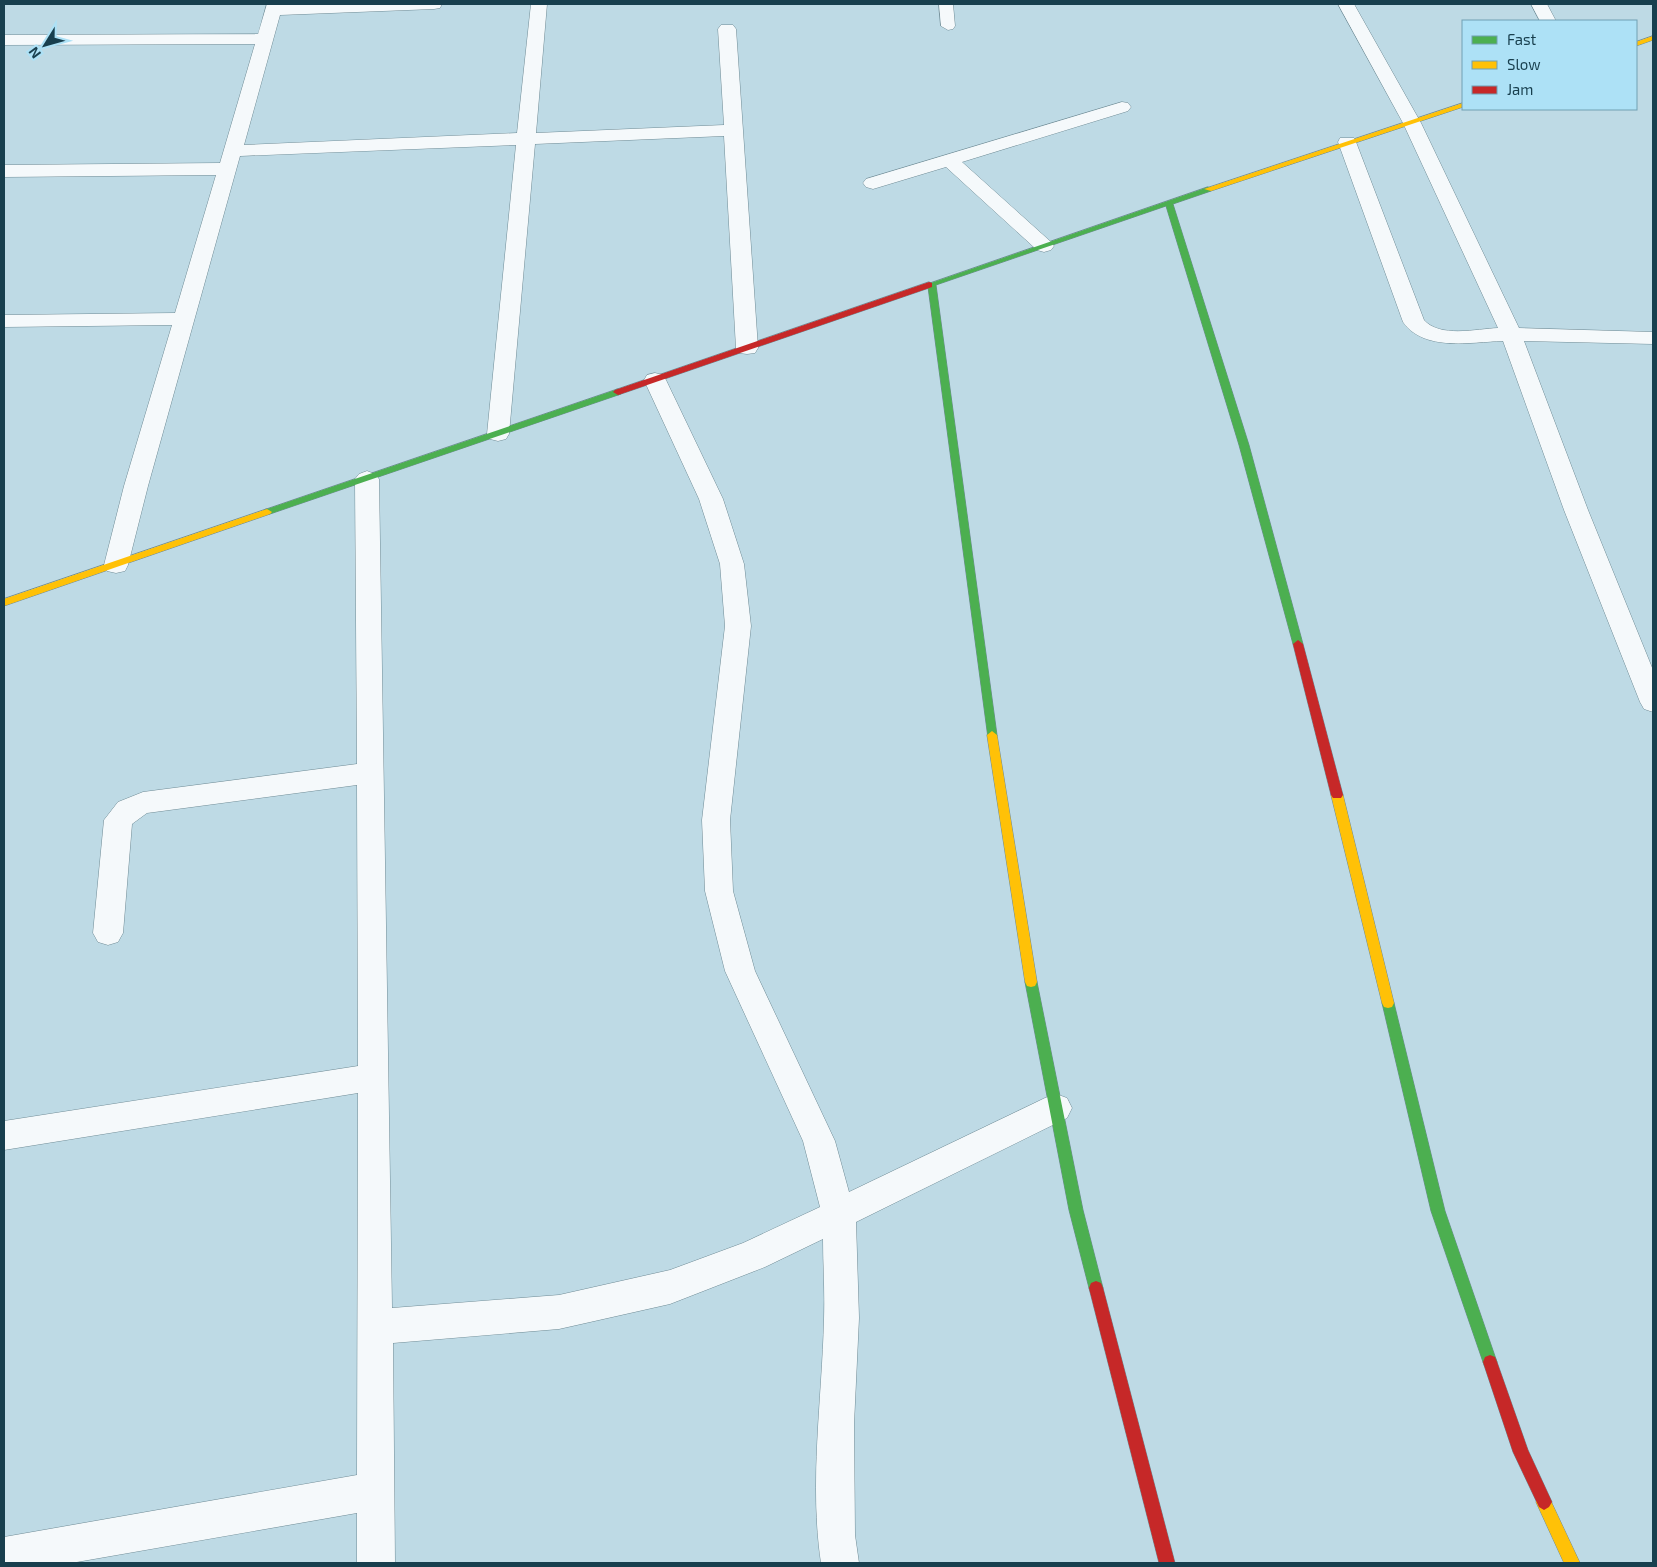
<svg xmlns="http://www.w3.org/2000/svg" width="1657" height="1567" viewBox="0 0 1657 1567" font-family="'Exo 2',sans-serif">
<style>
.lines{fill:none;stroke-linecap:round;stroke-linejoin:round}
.lane-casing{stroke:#6f8b95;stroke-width:1}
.street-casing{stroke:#6f8b95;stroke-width:1}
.fast-casing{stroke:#6f8b95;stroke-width:1}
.slow-casing{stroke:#6f8b95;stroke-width:1}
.jam-casing{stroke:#6f8b95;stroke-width:1}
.lane{fill:#f5f9fb;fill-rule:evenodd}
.street{fill:#f5f9fb;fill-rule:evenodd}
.fast{fill:#4caf50;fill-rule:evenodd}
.slow{fill:#ffc107;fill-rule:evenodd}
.jam{fill:#c62828;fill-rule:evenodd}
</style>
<rect width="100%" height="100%" fill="#bedae5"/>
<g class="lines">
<defs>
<path id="lane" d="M939,4H953L955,26L953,29L948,30L941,26Z"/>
<g id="street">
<path d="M267,4H442L440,8L434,9L280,15L244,145L517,133L531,4H547L536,133L724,125L718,29L721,25H733L736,29L758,348L755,353L747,354L739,353L736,348L724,136L535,144L509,434L506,439L498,441L490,439L487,434L516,145L240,156L148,486L128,565L125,571L116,573L107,571L104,565L124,486L172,325L4,327V315L175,313L216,175L4,177V165L220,163L255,44L4,45V35L258,34Z"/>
<path d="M1338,4H1354L1421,123L1519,328L1653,332V344L1524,341L1588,510L1653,670V712L1644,709L1640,702L1564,510L1503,341C1471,342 1424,352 1403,322L1338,142L1340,138H1354L1356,142L1424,320C1440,338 1476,329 1498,328L1403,123Z"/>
<path d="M1531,4H1547L1556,21H1540Z"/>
<path d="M1122,102L1128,103L1131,107L1128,111L962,162L1051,242L1054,246L1051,250L1044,252L1037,250L946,167L873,189L866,187L863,183L866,179Z"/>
<path d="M655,373L663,375L666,380L723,499L744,564L751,626L730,820L733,891L755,971L835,1141L849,1192L1045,1098L1056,1094L1067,1098L1072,1108L1067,1118L856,1222L859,1318L854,1424L855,1535L859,1563H821C809,1483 822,1400 824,1319C825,1293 823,1265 823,1239L765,1267L670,1304L559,1329L393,1343L395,1563H357V1513L71,1563H4V1537L357,1475L358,1093L4,1150V1121L358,1066L357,785L147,813L132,824L123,933L118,942L108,945L98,942L93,933L104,820L118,802L143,792L357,764L355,479L359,474L367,471L375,474L379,479L392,1308L559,1295L670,1270L743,1243L820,1207L803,1141L725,971L705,891L702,820L725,626L720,564L699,499L644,380L647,375Z"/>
</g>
<g id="fast">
<path d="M1208,187L1212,189L1211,191L1173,204L1249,445L1303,644L1298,648L1293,644L1239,445L1166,206L936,285L997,735L996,738H988L928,287L925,285Z"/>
<path d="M618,389L621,390V394L270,514H264L262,512L264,510Z"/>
<path d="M1031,977L1035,978L1037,982L1083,1210L1103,1288L1101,1293L1096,1295L1091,1293L1089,1288L1069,1210L1025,982L1027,978Z"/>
<path d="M1388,998L1392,999L1394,1003L1445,1211L1497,1362L1495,1367L1490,1369L1485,1367L1483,1362L1431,1211L1382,1003L1384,999Z"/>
</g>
<g id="slow">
<path d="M1653,36V40L1636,46V42Z"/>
<path d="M1463,103V107L1211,191L1204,189Z"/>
<path d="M267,509L272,512L270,514L4,606V599Z"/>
<path d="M992,731L997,735L1037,982L1035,986L1031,987L1027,986L1025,982L987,735Z"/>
<path d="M1337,791L1341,792L1343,795L1394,1003L1392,1007L1388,1008L1384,1007L1382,1003L1331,795L1333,792Z"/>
<path d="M1544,1494L1549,1497L1580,1563H1564L1536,1502L1539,1497Z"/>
</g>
<g id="jam">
<path d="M929,282L932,283V287L621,394L618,395L613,392L615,390Z"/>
<path d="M1298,640L1303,644L1343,795L1341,798H1333L1331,795L1293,644Z"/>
<path d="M1096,1281L1101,1283L1103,1288L1175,1563H1159L1089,1288L1091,1283Z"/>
<path d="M1490,1355L1495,1357L1497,1362L1528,1450L1552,1502L1549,1507L1544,1510L1539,1507L1513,1452L1483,1362L1485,1357Z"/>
</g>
</defs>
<use href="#lane" class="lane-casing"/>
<use href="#street" class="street-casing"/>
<use href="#fast" class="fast-casing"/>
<use href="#slow" class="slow-casing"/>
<use href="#jam" class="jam-casing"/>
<use href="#lane" class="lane"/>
<use href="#street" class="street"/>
<use href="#fast" class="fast"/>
<use href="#slow" class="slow"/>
<use href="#jam" class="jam"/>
</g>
<rect width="1657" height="1567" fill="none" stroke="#183f4e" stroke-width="10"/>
<rect x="1462" y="20" width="175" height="90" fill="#ade1f6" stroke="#71a0b3"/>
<rect x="1472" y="36" width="25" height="8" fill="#4caf50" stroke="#71a0b3"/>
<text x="1507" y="45" font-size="15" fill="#183f4e">Fast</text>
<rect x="1472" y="61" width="25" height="8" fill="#ffc107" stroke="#71a0b3"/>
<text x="1507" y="70" font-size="15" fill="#183f4e">Slow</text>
<rect x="1472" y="86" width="25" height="8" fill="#c62828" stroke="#71a0b3"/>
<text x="1507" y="95" font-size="15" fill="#183f4e">Jam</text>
<g transform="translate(45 45) rotate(233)" stroke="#ade1f6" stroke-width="4" paint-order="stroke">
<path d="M0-4L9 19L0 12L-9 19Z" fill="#183f4e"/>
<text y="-8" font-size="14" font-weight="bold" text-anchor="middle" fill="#183f4e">N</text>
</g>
</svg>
